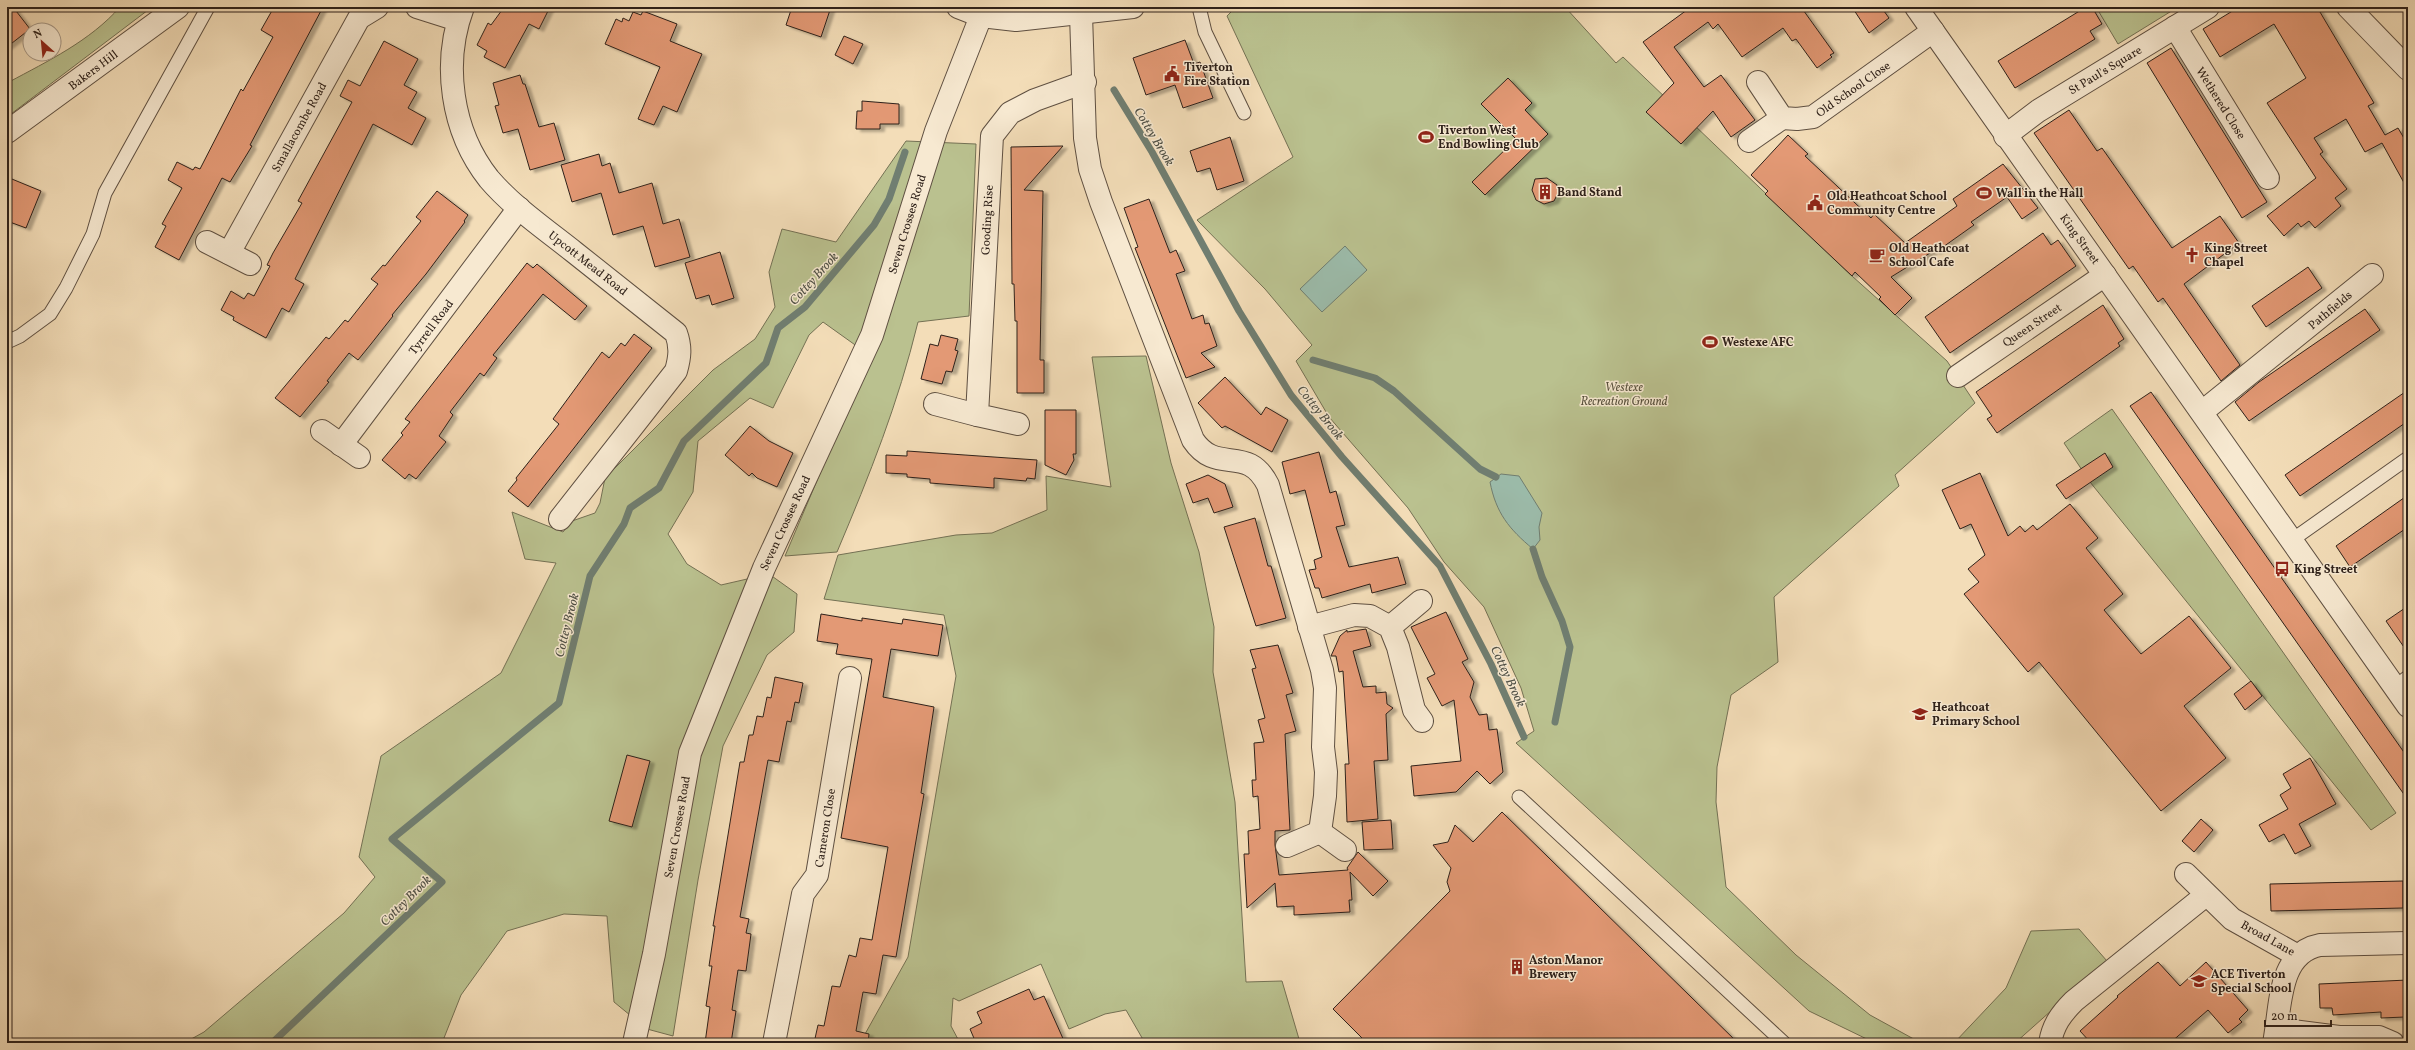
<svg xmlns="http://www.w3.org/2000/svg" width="2415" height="1050" viewBox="0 0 2415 1050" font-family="Vollkorn,serif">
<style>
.green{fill:#bac18f;stroke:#747154}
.water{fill:#9cbcab;stroke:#707e71}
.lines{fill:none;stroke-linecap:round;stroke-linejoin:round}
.stream{stroke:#707e71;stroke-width:7}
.building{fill:#e39974;stroke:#2e211a;filter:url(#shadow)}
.service-casing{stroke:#5f5042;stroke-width:15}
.minor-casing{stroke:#5f5042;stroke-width:24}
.service{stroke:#f7e9d1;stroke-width:13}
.minor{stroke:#f7e9d1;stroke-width:22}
.labels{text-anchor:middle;stroke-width:3;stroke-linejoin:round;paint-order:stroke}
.poi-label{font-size:12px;font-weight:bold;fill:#2e211a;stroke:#f7e9d1;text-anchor:start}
.street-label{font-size:12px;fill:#2e211a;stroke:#f7e9d1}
.park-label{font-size:12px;font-style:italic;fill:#58513d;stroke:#f7e9d1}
.water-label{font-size:13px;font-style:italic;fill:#4f5046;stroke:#f7e9d1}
</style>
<defs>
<filter id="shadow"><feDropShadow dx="4.5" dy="2.5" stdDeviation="1" flood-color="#0004"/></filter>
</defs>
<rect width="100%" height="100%" fill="#f3ddb8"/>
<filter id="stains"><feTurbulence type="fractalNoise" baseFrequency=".005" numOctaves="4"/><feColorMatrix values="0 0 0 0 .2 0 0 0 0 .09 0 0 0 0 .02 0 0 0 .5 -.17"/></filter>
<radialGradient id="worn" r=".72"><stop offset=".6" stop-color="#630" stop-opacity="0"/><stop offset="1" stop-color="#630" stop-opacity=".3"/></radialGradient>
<g class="green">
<path d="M120,7H152L7,117L9,82C48,61 90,41 120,7Z"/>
<path d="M1236,7H1565L1616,63L1623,57L1852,276L1947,361L1975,403L1895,475L1899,486L1774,597L1778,662L1731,695L1717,767L1716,802L1726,887L1796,955L1870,1015L1921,1043H1875L1809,1011L1516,743L1534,731L1521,688L1484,607L1444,562L1408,508L1329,417L1296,361L1312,345L1265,289L1197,220L1293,157L1227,16Z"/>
<path d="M2096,7H2178L2118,44Z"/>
<path d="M906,141L976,144L969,316L918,322C898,404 870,474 837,552L785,556L872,351L858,347L823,322L809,335L773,408L750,398L698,441L693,492L668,534L687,564L721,585L769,574L797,594L794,632L767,655L723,746L698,880L673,1036L647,1029L614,1002L607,916L564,914L507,931L461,995L442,1043H184L204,1032L344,913L375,877L359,857L381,756L501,673L556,563L525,559L512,512L563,532L572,521L595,513L600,503L605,478L713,370L755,339L775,307L769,272L782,229L836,242Z"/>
<path d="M1146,356L1171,463L1199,552L1214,627L1213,672L1235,802L1246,982L1282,981L1299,1039L1296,1043H1145L1126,1010L1105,1014L1069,1029L1041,964L959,1001L953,998L951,1026L960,1043H860L908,957L956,676L944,615L824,599L838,555L956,535L992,533L1047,510L1046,476L1111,487L1092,357Z"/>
<path d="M2112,409L2396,813L2371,830L2090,482L2064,443Z"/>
<path d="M2079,929L2107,961L2015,1043H1954L2006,988L2031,931Z"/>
</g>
<g class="water">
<path d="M1345,246L1367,270L1322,312L1300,289Z"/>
<path d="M1501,474L1519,476L1542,513L1539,527L1540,540L1533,549C1509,529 1496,513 1490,482Z"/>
</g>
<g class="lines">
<g class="stream">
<path d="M1114,90L1152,152L1239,311L1291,395L1342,457L1440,566L1491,664L1524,737"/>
<path d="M1313,360L1375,378L1394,391L1480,469L1496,477"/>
<path d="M1533,549L1542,577L1562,621L1570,647L1555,722"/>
<path d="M272,1043L442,882L392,839L559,703L590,576L624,524L630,508L659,488L684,441L766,363L778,328L805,307L874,225L889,199L905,152"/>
</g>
</g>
<g class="building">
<path d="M7,7H13L30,29L7,47Z"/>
<path d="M274,7H323L250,145L252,146L230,182L222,178L179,260L155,247L166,226L162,224L182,188L168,180L177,162L193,170L195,167L200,169L241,89L243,91L273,37L261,30Z"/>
<path d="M496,7H550L539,29L529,24L505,68L484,57L487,51L477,45L488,23L491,25L502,10Z"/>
<path d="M792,7H831L821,37L786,25Z"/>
<path d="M1691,7H1801L1834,53L1830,55L1832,57L1817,68L1796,39L1792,41L1783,28L1742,57L1718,24L1713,29L1708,22L1674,47L1704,87L1721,75L1755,120L1731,137L1713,111L1681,144L1646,112L1674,83L1643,42Z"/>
<path d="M1852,7H1881L1889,18L1869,33Z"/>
<path d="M2086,7H2092L2102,24L2090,31L2095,39L2015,88L1998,61Z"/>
<path d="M2239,7H2317L2374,103L2368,106L2385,135L2398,128L2408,145V190L2382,143L2365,152L2346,119L2314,138L2323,152L2320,154L2347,189L2335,198L2341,206L2315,228L2309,221L2301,227L2298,223L2284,236L2267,216L2316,178L2267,103L2306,78L2274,24L2220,57L2203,29Z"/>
<path d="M643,11L677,24L670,41L702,54L677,112L663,106L654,125L638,119L660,67L605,44L616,19L622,22L623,18L629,21L633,12L641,15Z"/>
<path d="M844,36L863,44L853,64L835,55Z"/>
<path d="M1185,40L1194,64L1200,62L1213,98L1183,108L1175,85L1146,95L1133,58Z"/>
<path d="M384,41L418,59L404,85L417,92L408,108L426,118L412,145L373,124L295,279L304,284L289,312L282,308L266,338L233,320L234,317L221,310L231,291L244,299L248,293L254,296L270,266L267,265L273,253L302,203L298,201L352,102L340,96L348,80L360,86Z"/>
<path d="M2171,48L2267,202L2242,218L2147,63Z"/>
<path d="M520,75L523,84H525L539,127L554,123L565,160L530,170L518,129L503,133L495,106L499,105L493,83Z"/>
<path d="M1508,78L1532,103L1525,110L1548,134L1485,195L1472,182L1516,139L1481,104Z"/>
<path d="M862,101L899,104V124H880V129H856L857,111H862Z"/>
<path d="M2069,110L2097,151L2102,148L2172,248L2220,216L2239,243L2184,284L2240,365L2221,381L2163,298L2158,302L2133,266L2129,269L2034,133Z"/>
<path d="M1788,135L1808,154L1805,156L1871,218L1874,214L1905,243L1957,206L1953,199L2003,164L2038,208L2022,219L2007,197L1971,222L1974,225L1936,252L1935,250L1891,277L1912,298L1895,315L1879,299L1881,297L1855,272L1852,276L1765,194L1768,191L1751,175Z"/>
<path d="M1230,137L1244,181L1217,190L1210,168L1197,172L1190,151Z"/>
<path d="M1063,146L1024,190L1043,191L1040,360H1044V393H1017V321H1015L1014,284H1012L1011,147Z"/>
<path d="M599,154L602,166L610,163L619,193L652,183L663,224L679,219L690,257L655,267L643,226L613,235L601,193L572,202L561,165Z"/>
<path d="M7,177L41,191L26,228L7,221Z"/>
<path d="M1547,178L1557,185L1558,193L1554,201L1544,204L1536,200L1532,190L1535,179Z"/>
<path d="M437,191L468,215L464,221L465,222L426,274L392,315L393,316L371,344L358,360L349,353L327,381L329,382L300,417L275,398L326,337L329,339L345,320L348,322L378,284L371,279L383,265L385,266L421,221L416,217Z"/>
<path d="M1149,199L1170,253L1176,250L1185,271L1176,274L1192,319L1203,315L1205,324L1209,323L1217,346L1201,353L1215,367L1186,378L1135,248L1138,247L1124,208Z"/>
<path d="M2043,233L2051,245L2058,240L2076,266L1950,353L1925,317Z"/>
<path d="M720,252L734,298L712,305L709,295L696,299L685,263Z"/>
<path d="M527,263L533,268L537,264L587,306L575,320L543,294L493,355L497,358L484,376L480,373L450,412L453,415L439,436L446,442L416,479L409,474L405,479L382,460L403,435L401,433L410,422L405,419Z"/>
<path d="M2308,267L2322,288L2266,327L2252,306Z"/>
<path d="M2103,305L2124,339L2118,343L2120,346L1997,433L1987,419L1992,416L1976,392Z"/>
<path d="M2365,309L2380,330L2249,421L2235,402L2259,382Z"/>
<path d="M634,334L652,348L528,507L508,491L517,480L516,478L559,424L553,419L602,352L609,358L621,343L625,346Z"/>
<path d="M941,335L958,339L955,350L958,351L952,372L946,371L942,384L921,379L930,344L938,346Z"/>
<path d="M1225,377L1261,415L1266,407L1288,420L1272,452L1225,426L1222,428L1198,403Z"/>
<path d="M2408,390V421L2300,496L2285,475Z"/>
<path d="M2151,392L2408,758V800L2130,406Z"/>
<path d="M1045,410H1076V454H1073L1074,460L1066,475L1045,465Z"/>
<path d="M750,426L769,441L793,453L777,487L757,478L752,473L749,476L725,455Z"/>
<path d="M907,451L1037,460L1035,479L1027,478L1026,481L994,478V488L930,483V479L907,477V474L886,473V455L907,456Z"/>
<path d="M1319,452L1330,493L1336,491L1345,525L1336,527L1349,567L1398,557L1406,584L1372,593L1370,584L1322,598L1319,588H1315L1309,570L1316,569L1314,560L1322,557L1305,490L1290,494L1282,462Z"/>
<path d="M2105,453L2113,467L2066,499L2056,485Z"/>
<path d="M1980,473L2008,536L2020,526L2025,532L2033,525L2037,530L2070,504L2098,538L2086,548L2123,594L2104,610L2141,654L2189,616L2231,668L2184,706L2226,758L2161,811L2039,662L2028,672L1964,594L1979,582L1968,569L1985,555L1971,524L1960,529L1942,490Z"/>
<path d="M1208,475L1225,484L1233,507L1214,513L1208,498L1193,503L1186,484Z"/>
<path d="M2408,495V527L2350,567L2336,546Z"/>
<path d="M1255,518L1268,566H1271L1286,618L1256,626L1224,527Z"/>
<path d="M2408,606V653L2386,621Z"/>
<path d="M1446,612L1468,659L1462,662L1474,682L1470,697L1479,715L1487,714L1489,730L1497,729L1503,772L1490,784L1477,771L1456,792L1414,796L1411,766L1461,761L1454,700L1442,706L1427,678L1435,674L1411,627Z"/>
<path d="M821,614L862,621V618L902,624L903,619L943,625L938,656L891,649L883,697L934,707L921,793L924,794L896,957L883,955L876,994L863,992L856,1031L869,1034L868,1043H814L818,1025L824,1026L832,986L840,987L849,955L856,957L860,938L872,940L888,847L841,838L872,659L836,654L838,644L817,641Z"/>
<path d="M1366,629L1371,646L1353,651L1363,687L1376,686V693L1386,692L1387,704L1393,708L1386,714L1388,760L1374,761L1378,819L1347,822L1345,764H1349L1343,671L1339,672L1336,656H1331L1340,636L1347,630V632Z"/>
<path d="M1278,645L1293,693L1286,695L1296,731L1285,734L1290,830L1275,831V845L1279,875L1348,870L1347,868L1358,852L1388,881L1373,896L1350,872L1352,900H1349L1350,912L1294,915V906L1277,907L1275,883L1247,908L1244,854H1249L1248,831L1260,829L1258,796L1253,797L1252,780H1256L1254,743L1264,742L1258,720L1265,718L1252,669L1256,668L1250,650Z"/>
<path d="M775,677L803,683L799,703L795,702L791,722L787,721L779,762L768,760L740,917L749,919L746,933L751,934L746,971L738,970L732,1010L736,1011L731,1043H705L710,1007L706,1006L712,966H709L715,926H713L740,762H744L749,735H753L757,716L763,717L767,697L771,698Z"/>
<path d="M2251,681L2262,696L2245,710L2234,694Z"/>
<path d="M627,755L650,761L632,827L609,821Z"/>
<path d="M2310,758L2336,804L2299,824L2311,846L2295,854L2284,834L2269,842L2259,825L2288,809L2280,795L2291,788L2283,774Z"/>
<path d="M1502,812L1738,1043H1367L1333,1009L1450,891L1447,882L1451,868L1433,845L1448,842L1455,825L1473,842Z"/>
<path d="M2201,819L2213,830L2194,852L2182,841Z"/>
<path d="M1391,820L1393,849L1364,850L1362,822Z"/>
<path d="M2403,881V908L2271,911L2270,884Z"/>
<path d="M2158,962L2180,986L2206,962L2248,1010L2239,1019L2242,1022L2228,1033L2208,1010L2170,1043H2091L2080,1031L2118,997L2117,996Z"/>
<path d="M2408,980V1010L2405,1011V1017L2381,1018V1012L2333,1015L2332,1008H2320L2319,984Z"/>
<path d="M1029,989L1034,1000L1044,996L1065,1043H976L970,1029L982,1023L977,1012Z"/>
</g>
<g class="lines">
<defs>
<g id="service">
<path d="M1199,7L1205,32L1244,113"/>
<path d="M7,342L20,336L50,314L66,288L93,234L105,193L208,7"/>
<path d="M2292,540L2408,458"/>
<path d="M2395,687L2408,677"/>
<path d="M1519,797L1784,1043"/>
</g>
<g id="minor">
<path d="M417,7L458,20"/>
<path d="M463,7C442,63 451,131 489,179C513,207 545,229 574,252C608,279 642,306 676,333C681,347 680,357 676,371L560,519"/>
<path d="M958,7L981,16L1016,20L1133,7"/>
<path d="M1916,7L2408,706"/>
<path d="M2348,7L2408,69"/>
<path d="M1081,14L1085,138L1090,169L1101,202L1193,440C1217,476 1247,443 1268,485L1322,670L1325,688L1323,747L1326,772L1325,796L1320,832L1287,846"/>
<path d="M2175,27L2268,178"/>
<path d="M1758,82L1782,118L1797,119L1813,117L1933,31"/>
<path d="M7,132L178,7"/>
<path d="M2005,136L2038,111L2208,7"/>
<path d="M1749,141L1782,118"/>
<path d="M207,242L250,264"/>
<path d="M229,253L359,18L377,7"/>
<path d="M1958,376L2105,275"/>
<path d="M935,404L977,415"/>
<path d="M2202,412L2372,275"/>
<path d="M1018,424L977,415L992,136L1010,113L1035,100L1085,82"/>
<path d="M322,431L359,457"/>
<path d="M341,445L519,208"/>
<path d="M1309,627L1354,615L1370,616L1390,627L1398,647L1414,710L1422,721"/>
<path d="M1390,627L1421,601"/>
<path d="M1320,832L1345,850"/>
<path d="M2186,874L2232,919L2298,956"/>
<path d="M2277,1029L2339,1037H2379L2393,1043"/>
<path d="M634,1043L654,954L690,753L764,568L872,335L936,131L981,16"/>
<path d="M774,1043L803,894L817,875L850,678"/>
<path d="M2050,1043C2053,1025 2061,1014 2074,1001L2206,895"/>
<path d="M2274,1043C2281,1009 2277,953 2320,945L2408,943"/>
</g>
</defs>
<use href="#service" class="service-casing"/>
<use href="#minor" class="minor-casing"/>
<use href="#service" class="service"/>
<use href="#minor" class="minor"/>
</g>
<defs>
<symbol id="civic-bare" viewBox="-9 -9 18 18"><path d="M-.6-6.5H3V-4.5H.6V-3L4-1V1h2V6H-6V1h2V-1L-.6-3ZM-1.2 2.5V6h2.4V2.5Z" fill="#8f2418" stroke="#f7e9d1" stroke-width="2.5" paint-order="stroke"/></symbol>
<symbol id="stadium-bare" viewBox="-9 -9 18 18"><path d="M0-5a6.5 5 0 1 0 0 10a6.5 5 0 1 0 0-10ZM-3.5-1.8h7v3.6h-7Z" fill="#8f2418" stroke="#f7e9d1" stroke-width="2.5" paint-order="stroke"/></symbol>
<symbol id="building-bare" viewBox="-9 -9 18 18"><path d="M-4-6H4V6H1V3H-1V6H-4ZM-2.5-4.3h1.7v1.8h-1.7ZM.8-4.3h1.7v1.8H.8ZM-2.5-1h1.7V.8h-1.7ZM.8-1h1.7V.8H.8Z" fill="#8f2418" stroke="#f7e9d1" stroke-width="2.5" paint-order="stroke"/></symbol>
<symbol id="cafe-bare" viewBox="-9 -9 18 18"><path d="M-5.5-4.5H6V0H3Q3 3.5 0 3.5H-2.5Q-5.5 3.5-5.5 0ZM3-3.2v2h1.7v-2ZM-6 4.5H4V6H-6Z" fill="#8f2418" stroke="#f7e9d1" stroke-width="2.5" paint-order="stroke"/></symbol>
<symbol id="church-bare" viewBox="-9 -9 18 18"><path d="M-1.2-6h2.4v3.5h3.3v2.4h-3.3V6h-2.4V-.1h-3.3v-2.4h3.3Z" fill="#8f2418" stroke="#f7e9d1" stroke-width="2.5" paint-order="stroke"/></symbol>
<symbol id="bus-bare" viewBox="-9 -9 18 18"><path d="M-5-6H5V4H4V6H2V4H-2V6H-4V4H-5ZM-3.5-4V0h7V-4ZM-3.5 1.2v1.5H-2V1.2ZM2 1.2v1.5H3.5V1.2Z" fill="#8f2418" stroke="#f7e9d1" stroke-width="2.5" paint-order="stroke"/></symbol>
<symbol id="school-bare" viewBox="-9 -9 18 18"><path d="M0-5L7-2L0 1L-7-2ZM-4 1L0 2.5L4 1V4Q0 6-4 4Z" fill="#8f2418" stroke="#f7e9d1" stroke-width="2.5" paint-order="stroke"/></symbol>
</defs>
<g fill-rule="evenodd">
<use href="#civic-bare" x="1161" y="63" width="22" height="22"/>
<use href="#stadium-bare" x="1415" y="126" width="22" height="22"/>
<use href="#building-bare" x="1534" y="181" width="22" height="22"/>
<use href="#stadium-bare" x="1973" y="182" width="22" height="22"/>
<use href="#civic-bare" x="1804" y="192" width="22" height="22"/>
<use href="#cafe-bare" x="1866" y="244" width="22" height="22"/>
<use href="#church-bare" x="2181" y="244" width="22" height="22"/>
<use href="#stadium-bare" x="1699" y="331" width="22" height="22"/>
<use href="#bus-bare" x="2271" y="558" width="22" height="22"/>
<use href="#school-bare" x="1909" y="703" width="22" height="22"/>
<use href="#building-bare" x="1506" y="956" width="22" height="22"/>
<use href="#school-bare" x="2188" y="970" width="22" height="22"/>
</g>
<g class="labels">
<g class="poi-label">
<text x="1184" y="71">Tiverton<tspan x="1184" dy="14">Fire Station</tspan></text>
<text x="1438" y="134">Tiverton West<tspan x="1438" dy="14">End Bowling Club</tspan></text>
<text x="1557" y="196">Band Stand</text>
<text x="1996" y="197">Wall in the Hall</text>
<text x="1827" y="200">Old Heathcoat School<tspan x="1827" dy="14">Community Centre</tspan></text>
<text x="1889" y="252">Old Heathcoat<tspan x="1889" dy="14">School Cafe</tspan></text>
<text x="2204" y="252">King Street<tspan x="2204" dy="14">Chapel</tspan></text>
<text x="1722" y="346">Westexe AFC</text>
<text x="2294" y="573">King Street</text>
<text x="1932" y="711">Heathcoat<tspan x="1932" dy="14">Primary School</tspan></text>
<text x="1529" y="964">Aston Manor<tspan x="1529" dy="14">Brewery</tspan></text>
<text x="2211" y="978">ACE Tiverton<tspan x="2211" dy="14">Special School</tspan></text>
</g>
<g class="street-label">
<text transform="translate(93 70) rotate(-37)" y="4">Bakers Hill</text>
<text transform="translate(2105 70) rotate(-31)" y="4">St Paul's Square</text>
<text transform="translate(1853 89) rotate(-35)" y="4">Old School Close</text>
<text transform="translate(2221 103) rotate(58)" y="4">Wethered Close</text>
<text transform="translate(299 127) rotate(-61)" y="4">Smallacombe Road</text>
<text transform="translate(987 220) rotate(-87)" y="4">Gooding Rise</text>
<text transform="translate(907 224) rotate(-73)" y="4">Seven Crosses Road</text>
<text transform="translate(2080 239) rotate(54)" y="4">King Street</text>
<text transform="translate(588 263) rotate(38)" y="4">Upcott Mead Road</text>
<text transform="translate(2330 310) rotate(-40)" y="4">Pathfields</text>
<text transform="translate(2032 325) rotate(-34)" y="4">Queen Street</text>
<text transform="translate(431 327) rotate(-53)" y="4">Tyrrell Road</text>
<text transform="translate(785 523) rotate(-65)" y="4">Seven Crosses Road</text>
<text transform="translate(677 827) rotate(-80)" y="4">Seven Crosses Road</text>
<text transform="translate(825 828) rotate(-81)" y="4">Cameron Close</text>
<text transform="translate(2268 938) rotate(29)" y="4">Broad Lane</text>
</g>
<g class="park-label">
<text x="1624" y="391">Westexe<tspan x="1624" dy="14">Recreation Ground</tspan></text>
</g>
<g class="water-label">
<text transform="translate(1155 136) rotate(59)" y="5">Cottey Brook</text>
<text transform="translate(813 278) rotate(-48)" y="5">Cottey Brook</text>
<text transform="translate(1321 412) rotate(51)" y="5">Cottey Brook</text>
<text transform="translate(566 625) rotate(-76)" y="5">Cottey Brook</text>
<text transform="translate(1509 676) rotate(65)" y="5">Cottey Brook</text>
<text transform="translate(405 900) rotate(-45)" y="5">Cottey Brook</text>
</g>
</g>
<rect width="2415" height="1050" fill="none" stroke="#f3ddb8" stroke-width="24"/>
<rect x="8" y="8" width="2399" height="1034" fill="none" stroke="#2e211a" stroke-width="2"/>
<rect x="12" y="12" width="2391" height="1026" fill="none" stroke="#2e211a"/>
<g transform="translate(42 42) rotate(333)"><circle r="19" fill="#f7e9d1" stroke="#a79988"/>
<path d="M0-3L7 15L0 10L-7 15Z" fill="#8f2418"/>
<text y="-6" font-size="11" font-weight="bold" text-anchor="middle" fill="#2e211a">N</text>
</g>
<path d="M2265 1020v6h66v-6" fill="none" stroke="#2e211a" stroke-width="2"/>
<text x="2271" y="1020" font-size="12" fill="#2e211a" stroke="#f7e9d1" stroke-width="3" paint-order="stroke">20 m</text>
<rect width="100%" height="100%" filter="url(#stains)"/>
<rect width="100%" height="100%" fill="url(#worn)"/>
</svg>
